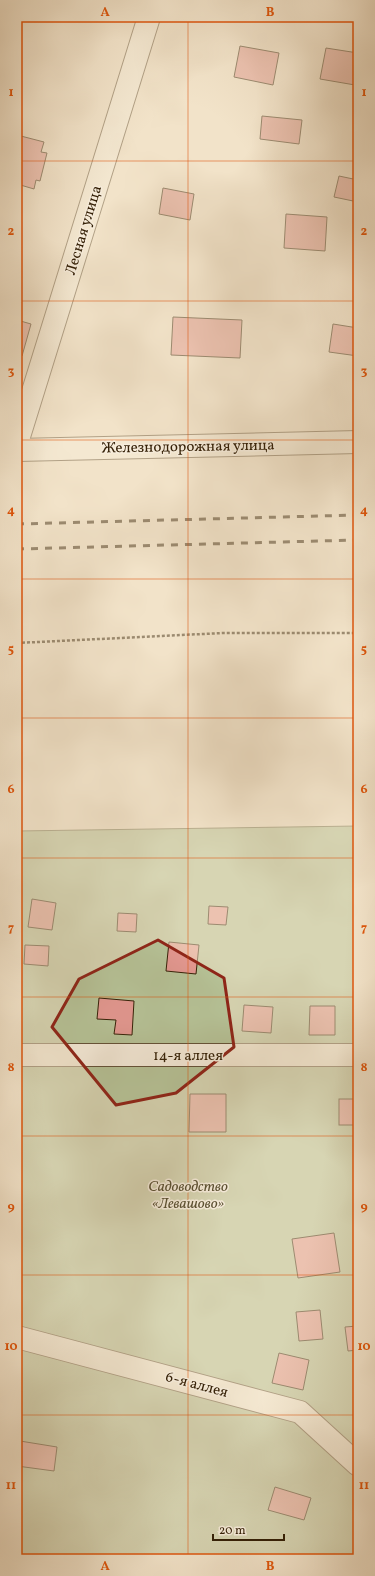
<svg xmlns="http://www.w3.org/2000/svg" width="375" height="1576" viewBox="0 0 375 1576" font-family="Vollkorn,serif">
<style>
.green{fill:#b7c499;stroke:#767250}
.building{fill:#e59993;stroke:#342007}
.lines{fill:none;stroke-linecap:round;stroke-linejoin:round}
.minor-casing{stroke:#645138;stroke-width:24}
.path{stroke:#342007;stroke-width:2.5;stroke-dasharray:3 2;stroke-linecap:butt}
.minor{stroke:#f7eddc;stroke-width:22}
.rail{stroke:#342007;stroke-width:3;stroke-dasharray:7 7;stroke-linecap:butt}
.marked{fill:none;stroke:#8f2418;stroke-width:3;stroke-linejoin:round}
.grid{fill:none;stroke:#df560c;stroke-width:1;stroke-opacity:0.55}
.labels{text-anchor:middle;stroke-width:3;stroke-linejoin:round;paint-order:stroke}
.street-label{font-size:15px;fill:#342007;stroke:#f7eddc}
.park-label{font-size:15px;font-style:italic;fill:#5b5133;stroke:#f7eddc}
.neatline{fill:none;stroke:#df560c;stroke-width:1.5}
.grid-label{font-size:13px;text-anchor:middle;font-weight:bold;fill:#df560c}
</style>
<rect width="100%" height="100%" fill="#f2e3c9"/>
<filter id="stains"><feTurbulence type="fractalNoise" baseFrequency=".005" numOctaves="4"/><feColorMatrix values="0 0 0 0 .2 0 0 0 0 .09 0 0 0 0 .02 0 0 0 .5 -.17"/></filter>
<radialGradient id="worn" r=".72"><stop offset=".6" stop-color="#630" stop-opacity="0"/><stop offset="1" stop-color="#630" stop-opacity=".3"/></radialGradient>
<path class="green" d="M358,826V1559H17V831Z"/>
<g class="building">
<path d="M340,17H358V20Z"/>
<path d="M240,46L279,53L273,85L234,77Z"/>
<path d="M326,48L358,53L355,85L320,79Z"/>
<path d="M262,116L302,120L299,144L260,139Z"/>
<path d="M17,135L44,142L41,152L47,153L40,181L36,180L34,189L17,184Z"/>
<path d="M339,176L358,180V202L334,197Z"/>
<path d="M163,188L194,194L190,220L159,214Z"/>
<path d="M286,214L327,217L325,251L284,248Z"/>
<path d="M173,317L242,320L240,358L171,355Z"/>
<path d="M17,320L31,324L22,356L17,355Z"/>
<path d="M333,324L358,328V356L329,352Z"/>
<path d="M32,899L56,903L52,930L28,927Z"/>
<path d="M209,906L228,907L226,925L208,924Z"/>
<path d="M118,913L137,914L136,932L117,931Z"/>
<path d="M169,942L199,945L196,974L166,971Z"/>
<path d="M25,945L49,946L48,966L24,964Z"/>
<path d="M99,998L134,1001L132,1035L114,1034L116,1020L97,1019Z"/>
<path d="M244,1005L273,1007L271,1033L242,1031Z"/>
<path d="M310,1006H335V1035H309Z"/>
<path d="M190,1094H226V1132H189Z"/>
<rect x="339" y="1099" width="19" height="26"/>
<path d="M334,1233L340,1272L298,1278L292,1239Z"/>
<path d="M320,1310L323,1339L299,1341L296,1312Z"/>
<path d="M358,1326V1350L348,1351L345,1327Z"/>
<path d="M279,1353L309,1360L303,1390L272,1383Z"/>
<path d="M20,1441L57,1447L54,1471L17,1466Z"/>
<path d="M275,1487L311,1498L304,1520L268,1510Z"/>
</g>
<g class="lines">
<defs>
<g id="minor">
<path d="M17,443L149,17"/>
<path d="M17,450L358,442"/>
<path d="M17,1055H358"/>
<path d="M17,1337L300,1412L358,1465"/>
</g>
</defs>
<use href="#minor" class="minor-casing"/>
<path class="path" d="M17,643L223,633H358"/>
<use href="#minor" class="minor"/>
<g class="rail">
<path d="M17,524L358,515"/>
<path d="M17,549L358,540"/>
</g>
</g>
<path d="M0 0H375V1576H0ZM158,940L224,978L234,1047L176,1093L116,1105L52,1027L79,979Z" fill="#f2e3c9" fill-opacity=".55" fill-rule="evenodd"/>
<path class="marked" d="M158,940L224,978L234,1047L176,1093L116,1105L52,1027L79,979Z"/>
<path class="grid" d="M188,17V1559M17,161H358M17,301H358M17,440H358M17,579H358M17,718H358M17,858H358M17,997H358M17,1136H358M17,1275H358M17,1415H358"/>
<g class="labels">
<g class="street-label">
<text transform="translate(83 230) rotate(-73)" y="5">Лесная улица</text>
<text transform="translate(188 446) rotate(-1)" y="5">Железнодорожная улица</text>
<text x="188" y="1060">14-я аллея</text>
<text transform="translate(197 1384) rotate(15)" y="5">6-я аллея</text>
</g>
<g class="park-label">
<text x="188" y="1191">Садоводство<tspan x="188" dy="17">«Левашово»</tspan></text>
</g>
</g>
<rect width="375" height="1576" fill="none" stroke="#f2e3c9" stroke-width="44"/>
<path d="M213 1534v6h71v-6" fill="none" stroke="#342007" stroke-width="2"/>
<text x="219" y="1534" font-size="12" fill="#342007" stroke="#f7eddc" stroke-width="3" paint-order="stroke">20 m</text>
<rect x="22" y="22" width="331" height="1532" class="neatline"/>
<g class="grid-label">
<text x="105" y="16">A</text>
<text x="270" y="16">B</text>
<text x="11" y="96">1</text>
<text x="364" y="96">1</text>
<text x="11" y="235">2</text>
<text x="364" y="235">2</text>
<text x="11" y="375">3</text>
<text x="364" y="375">3</text>
<text x="11" y="514">4</text>
<text x="364" y="514">4</text>
<text x="11" y="653">5</text>
<text x="364" y="653">5</text>
<text x="11" y="793">6</text>
<text x="364" y="793">6</text>
<text x="11" y="932">7</text>
<text x="364" y="932">7</text>
<text x="11" y="1071">8</text>
<text x="364" y="1071">8</text>
<text x="11" y="1210">9</text>
<text x="364" y="1210">9</text>
<text x="11" y="1350">10</text>
<text x="364" y="1350">10</text>
<text x="11" y="1489">11</text>
<text x="364" y="1489">11</text>
<text x="105" y="1570">A</text>
<text x="270" y="1570">B</text>
</g>
<rect width="100%" height="100%" filter="url(#stains)"/>
<rect width="100%" height="100%" fill="url(#worn)"/>
</svg>
